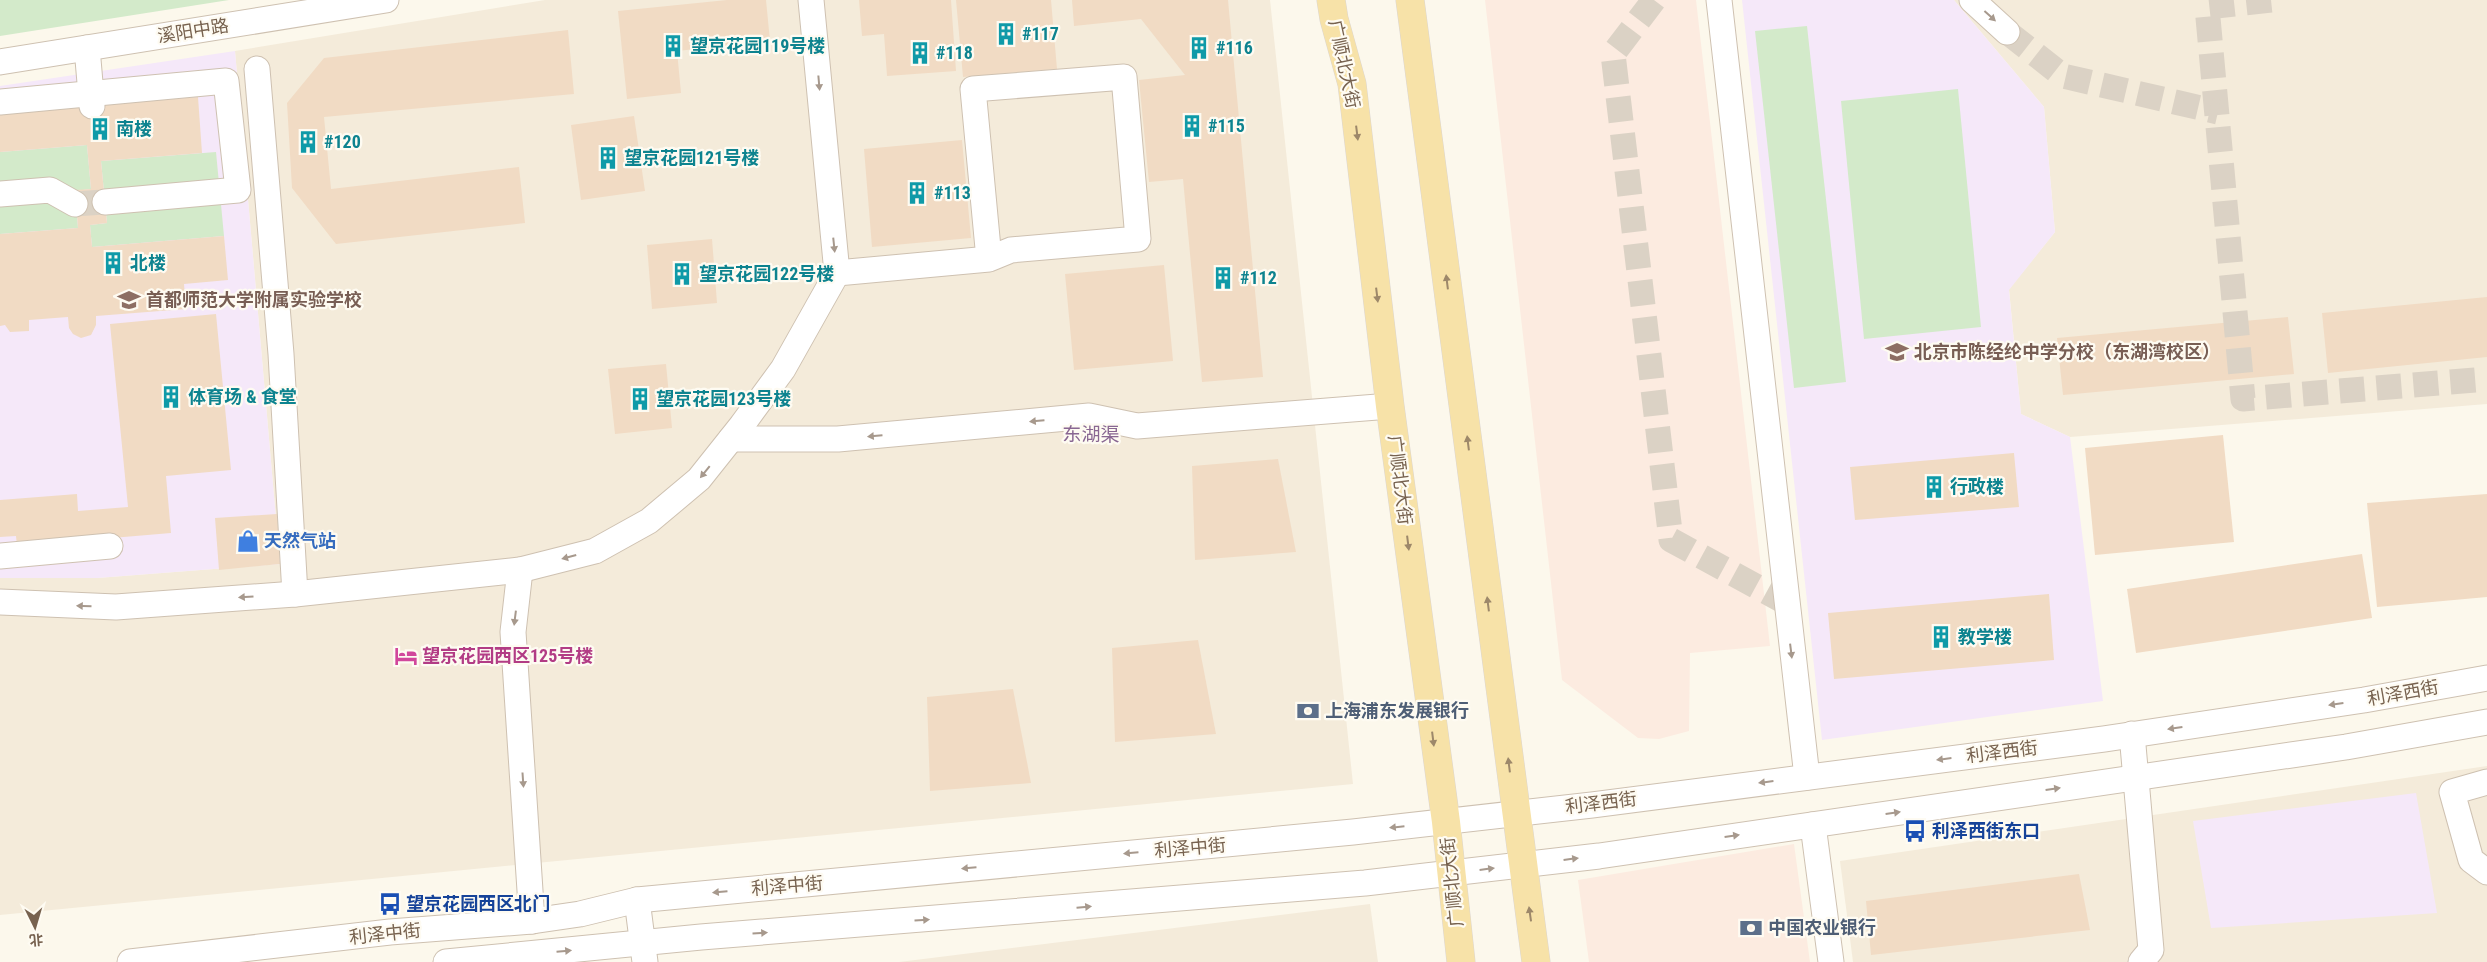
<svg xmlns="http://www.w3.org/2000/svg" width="2487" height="962" viewBox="0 0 2487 962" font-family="'Roboto Condensed','Noto Sans SC',sans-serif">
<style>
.residential{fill:#f4ebda}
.commercial{fill:#fcebe0}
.education{fill:#f5e8f9}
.green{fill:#d3eaca}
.building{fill:#f1dbc4}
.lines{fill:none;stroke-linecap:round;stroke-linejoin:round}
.minor-tunnel{stroke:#dbd2c5;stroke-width:25;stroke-dasharray:25 12;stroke-linecap:butt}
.minor-casing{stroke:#cec1b1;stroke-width:27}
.major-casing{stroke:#dcd6d1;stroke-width:29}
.minor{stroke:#fff;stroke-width:25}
.major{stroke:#f7e2a8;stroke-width:28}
.oneway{fill:#a7998d}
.oneway2{fill:#9d886a}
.labels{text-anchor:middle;stroke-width:4.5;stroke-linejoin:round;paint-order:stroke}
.street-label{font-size:18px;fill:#77624f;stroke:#fefbf2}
.culture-label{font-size:18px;font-weight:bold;fill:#0d838f;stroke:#fefbf2;text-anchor:start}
.education-label{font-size:18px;font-weight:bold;fill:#785e54;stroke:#fefbf2;text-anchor:start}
.shop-label{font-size:18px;font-weight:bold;fill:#366cbe;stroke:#fefbf2;text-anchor:start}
.hotel-label{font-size:18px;font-weight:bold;fill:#b23c85;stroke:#fefbf2;text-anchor:start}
.service-label{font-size:18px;font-weight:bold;fill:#4e5e75;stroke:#fefbf2;text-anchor:start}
.transit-label{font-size:18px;font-weight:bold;fill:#164399;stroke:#fefbf2;text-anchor:start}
.neighbourhood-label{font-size:19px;fill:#896792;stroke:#fefbf2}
</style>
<rect width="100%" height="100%" fill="#fcf8ec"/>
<g class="residential">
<path d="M545,0H1270L1353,784L0,915V578H97L280,564L235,51Z"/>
<path d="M1954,0H2487V404L2070,437L2021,414L2009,289L2055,232L2044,107Z"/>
<path d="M2487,766V962H1853L1840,861Z"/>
<path d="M1370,904L1378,962H899Z"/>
</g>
<g class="commercial">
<path d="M1485,0H1696L1770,646L1690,653L1689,731L1659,739L1638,738L1562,680Z"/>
<path d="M1794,844L1810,962H1589L1578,880Z"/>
</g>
<g class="education">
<path d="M1742,0H1954L2044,107L2055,232L2009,290L2021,414L2070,437L2103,701L1822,740Z"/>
<path d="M235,51L280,564L97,578H0V86Z"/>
<path d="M2416,793L2437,913L2211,928L2193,821Z"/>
</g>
<g class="green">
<path d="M0,0H229L0,36Z"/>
<path d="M1807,26L1846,382L1794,388L1755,31Z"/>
<path d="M1958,89L1981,327L1864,339L1841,101Z"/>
<path d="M87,145L91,189L75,191L78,228L0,234V152Z"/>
<path d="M216,152L224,236L92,247L90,225L107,223L101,161Z"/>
</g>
<g class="building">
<path d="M727,0H766L770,41L677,51L681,93L627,99L618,11Z"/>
<path d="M859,0H951L956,71L887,76L884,34L862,36Z"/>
<path d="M956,0H1051L1057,69L963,77Z"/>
<path d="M1072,0H1228L1263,377L1202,382L1183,179L1149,182L1139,80L1185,75L1141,19L1074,26Z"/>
<path d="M568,30L574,94L324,117L331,189L519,167L525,223L336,244L292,188L287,103L324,58Z"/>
<path d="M198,97L202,153L101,161L107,223L90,225L92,247L224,236L228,280L184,284L186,309L96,316V325L91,335L81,338L73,334L69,328L68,317L29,320V331L10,332L5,325L0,326V234L78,228L75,190L91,189L87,145L0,152V113Z"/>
<path d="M634,116L645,191L581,200L571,125Z"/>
<path d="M962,140L971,238L872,247L864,149Z"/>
<path d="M712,239L717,303L652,309L647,245Z"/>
<path d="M1164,265L1173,361L1074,370L1065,274Z"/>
<path d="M2487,297V357L2328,373L2322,313Z"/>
<path d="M216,314L231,470L166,476L171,533L17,546L16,536L0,537V500L77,494L78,511L128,507L110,324Z"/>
<path d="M2288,317L2294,374L2063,395L2057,338Z"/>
<path d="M666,364L672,428L615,434L608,369Z"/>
<path d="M2223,435L2234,542L2095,555L2085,448Z"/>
<path d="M2014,453L2019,507L1855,520L1850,467Z"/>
<path d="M1278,459L1296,552L1195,560L1192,466Z"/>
<path d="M2487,494V597L2377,607L2367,503Z"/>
<path d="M277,514L280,564L219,570L215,518Z"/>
<path d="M2362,554L2372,618L2136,653L2127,589Z"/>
<path d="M2049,594L2054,660L1834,679L1828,613Z"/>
<path d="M1198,640L1216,734L1115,742L1112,648Z"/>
<path d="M1013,689L1031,783L930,791L927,697Z"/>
<path d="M2079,874L2090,930L1871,955L1866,901Z"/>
</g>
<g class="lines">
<g class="minor-tunnel">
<path d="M1654,0L1613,54L1671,540L1785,602"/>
<path d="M2271,0L2207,7L2243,399L2487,379"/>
<path d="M2007,32L2063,76L2218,112"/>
<path d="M75,204L105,202"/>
</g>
<defs>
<g id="minor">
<path d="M1719,0L1807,777"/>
<path d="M1972,0L2007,32"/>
<path d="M87,48L92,106"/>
<path d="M0,62L386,0"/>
<path d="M257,69L281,354L295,594"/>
<path d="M0,102L226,81L238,190L105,202"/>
<path d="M0,194L50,190L75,204"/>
<path d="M837,273L989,259L1011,250L1138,239L1124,77L973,89L989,259"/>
<path d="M731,439H838L1089,416L1137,426L1390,406"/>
<path d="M0,556L110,546"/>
<path d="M520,570L513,632L532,921"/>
<path d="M0,602L116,607L295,594L520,570L595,551L649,521L699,479L742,425L783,369L837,273L811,0"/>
<path d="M2132,734L2151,950L2141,962"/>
<path d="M2487,782L2452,792L2471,860L2487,872"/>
<path d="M1813,825L1831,962"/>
<path d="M637,900L645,962"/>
<path d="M130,962L390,932L532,921L580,914L637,900L1353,832L1592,805L2104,739L2364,700L2487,678"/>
<path d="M446,962L701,937L1365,883L1599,856L2346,747L2487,722"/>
</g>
<g id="major">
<path d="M1331,0L1334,19L1352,84L1390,406L1446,822L1461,962"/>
<path d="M1410,0L1536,962"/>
</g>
</defs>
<use href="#minor" class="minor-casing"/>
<use href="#major" class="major-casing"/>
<use href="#minor" class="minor"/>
<use href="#major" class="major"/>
</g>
<defs><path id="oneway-solid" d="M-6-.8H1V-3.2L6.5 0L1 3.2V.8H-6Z" transform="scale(1.25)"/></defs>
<g class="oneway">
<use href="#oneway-solid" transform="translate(1990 16) rotate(42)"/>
<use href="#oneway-solid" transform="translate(819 83) rotate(85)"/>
<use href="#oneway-solid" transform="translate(834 245) rotate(84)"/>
<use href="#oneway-solid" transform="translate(1037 421) rotate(175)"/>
<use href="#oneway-solid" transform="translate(875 436) rotate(175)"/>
<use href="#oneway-solid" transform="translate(705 472) rotate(129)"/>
<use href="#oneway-solid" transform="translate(569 557) rotate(165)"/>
<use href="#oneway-solid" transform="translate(246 597) rotate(176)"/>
<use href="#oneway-solid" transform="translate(84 606) rotate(-178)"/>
<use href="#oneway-solid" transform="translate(515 618) rotate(97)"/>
<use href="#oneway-solid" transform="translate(1791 651) rotate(83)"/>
<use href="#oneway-solid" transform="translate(2336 704) rotate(172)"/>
<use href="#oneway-solid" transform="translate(2175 728) rotate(172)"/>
<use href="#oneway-solid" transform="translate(1944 759) rotate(173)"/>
<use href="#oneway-solid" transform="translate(523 780) rotate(86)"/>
<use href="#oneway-solid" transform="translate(1766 782) rotate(173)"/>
<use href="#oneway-solid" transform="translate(2053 789) rotate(-8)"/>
<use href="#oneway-solid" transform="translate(1893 813) rotate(-8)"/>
<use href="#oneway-solid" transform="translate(1397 827) rotate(174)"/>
<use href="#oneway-solid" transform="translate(1732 836) rotate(-8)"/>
<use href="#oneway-solid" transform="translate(1131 853) rotate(175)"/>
<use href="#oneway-solid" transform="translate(1571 859) rotate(-7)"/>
<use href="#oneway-solid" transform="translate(969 868) rotate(175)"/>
<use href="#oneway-solid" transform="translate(1487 869) rotate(-7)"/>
<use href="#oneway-solid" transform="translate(720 892) rotate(175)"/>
<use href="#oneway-solid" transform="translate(1084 907) rotate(-5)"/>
<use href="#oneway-solid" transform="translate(922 920) rotate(-4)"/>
<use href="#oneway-solid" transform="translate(760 933) rotate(-4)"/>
<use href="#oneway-solid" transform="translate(564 951) rotate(-5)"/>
</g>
<g class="oneway2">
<use href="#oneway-solid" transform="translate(1357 133) rotate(83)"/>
<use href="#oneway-solid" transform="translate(1447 282) rotate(-97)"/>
<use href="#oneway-solid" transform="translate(1377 295) rotate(83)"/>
<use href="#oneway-solid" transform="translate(1468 443) rotate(-97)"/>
<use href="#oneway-solid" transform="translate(1408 543) rotate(83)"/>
<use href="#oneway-solid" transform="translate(1488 604) rotate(-97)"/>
<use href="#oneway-solid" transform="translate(1433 739) rotate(83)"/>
<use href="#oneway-solid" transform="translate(1509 765) rotate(-97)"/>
<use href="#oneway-solid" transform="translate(1530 914) rotate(-98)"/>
</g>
<defs>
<symbol id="building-bare" viewBox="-9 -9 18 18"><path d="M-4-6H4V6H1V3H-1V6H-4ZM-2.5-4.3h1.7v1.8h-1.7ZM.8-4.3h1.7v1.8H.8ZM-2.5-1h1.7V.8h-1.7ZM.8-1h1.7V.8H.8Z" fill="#0f9aa8" stroke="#fefbf2" stroke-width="2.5" paint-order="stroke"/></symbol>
<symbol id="school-bare" viewBox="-9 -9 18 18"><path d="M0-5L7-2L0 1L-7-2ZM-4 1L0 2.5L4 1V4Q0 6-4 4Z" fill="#8d6e63" stroke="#fefbf2" stroke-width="2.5" paint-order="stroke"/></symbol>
<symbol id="shop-bare" viewBox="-9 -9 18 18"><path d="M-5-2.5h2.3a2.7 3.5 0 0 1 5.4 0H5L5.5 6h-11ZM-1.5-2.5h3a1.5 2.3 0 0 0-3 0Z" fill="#3f7fe0" stroke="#fefbf2" stroke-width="2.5" paint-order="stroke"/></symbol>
<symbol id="hotel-bare" viewBox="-9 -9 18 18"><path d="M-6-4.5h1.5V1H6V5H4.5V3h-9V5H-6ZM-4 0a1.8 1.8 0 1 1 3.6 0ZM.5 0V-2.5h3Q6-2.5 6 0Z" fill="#d1479c" stroke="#fefbf2" stroke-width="2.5" paint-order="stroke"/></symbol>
<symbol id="bank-bare" viewBox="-9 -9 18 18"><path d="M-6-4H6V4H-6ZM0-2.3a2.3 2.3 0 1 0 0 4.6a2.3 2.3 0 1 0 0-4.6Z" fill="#5c6f8a" stroke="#fefbf2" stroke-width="2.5" paint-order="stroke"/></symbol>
<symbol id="bus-bare" viewBox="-9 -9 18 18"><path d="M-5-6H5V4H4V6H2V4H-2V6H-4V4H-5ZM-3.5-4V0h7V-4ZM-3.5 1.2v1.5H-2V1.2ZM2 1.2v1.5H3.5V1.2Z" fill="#1a4fb4" stroke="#fefbf2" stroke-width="2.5" paint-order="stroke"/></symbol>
</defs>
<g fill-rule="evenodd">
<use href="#building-bare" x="990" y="18" width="32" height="32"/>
<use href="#building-bare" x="657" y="30" width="32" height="32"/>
<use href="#building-bare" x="1183" y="32" width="32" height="32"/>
<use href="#building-bare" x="904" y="37" width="32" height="32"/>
<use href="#building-bare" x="1176" y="110" width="32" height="32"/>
<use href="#building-bare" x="84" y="113" width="32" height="32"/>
<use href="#building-bare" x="292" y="126" width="32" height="32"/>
<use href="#building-bare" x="592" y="142" width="32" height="32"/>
<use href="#building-bare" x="901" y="177" width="32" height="32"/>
<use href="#building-bare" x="97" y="247" width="32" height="32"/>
<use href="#building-bare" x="666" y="258" width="32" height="32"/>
<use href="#building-bare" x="1207" y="262" width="32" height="32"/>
<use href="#school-bare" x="113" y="284" width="32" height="32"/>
<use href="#school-bare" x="1881" y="336" width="32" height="32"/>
<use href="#building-bare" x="155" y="381" width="32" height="32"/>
<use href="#building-bare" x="624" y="383" width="32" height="32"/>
<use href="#building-bare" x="1918" y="471" width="32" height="32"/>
<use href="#shop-bare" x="232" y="525" width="32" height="32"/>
<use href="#building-bare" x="1925" y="621" width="32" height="32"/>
<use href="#hotel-bare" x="390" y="640" width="32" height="32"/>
<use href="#bank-bare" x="1292" y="695" width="32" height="32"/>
<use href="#bus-bare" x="1899" y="815" width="32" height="32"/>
<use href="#bus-bare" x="374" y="888" width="32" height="32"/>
<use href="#bank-bare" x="1735" y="912" width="32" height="32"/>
</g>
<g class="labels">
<g class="street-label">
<text transform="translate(193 31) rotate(-9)" y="6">溪阳中路</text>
<text transform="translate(1344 64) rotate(78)" y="6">广顺北大街</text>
<text transform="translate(1400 480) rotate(83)" y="6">广顺北大街</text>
<text transform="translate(2403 693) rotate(-10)" y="6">利泽西街</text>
<text transform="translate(2002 752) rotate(-7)" y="6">利泽西街</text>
<text transform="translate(1601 803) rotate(-7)" y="6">利泽西街</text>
<text transform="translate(1190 848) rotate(-5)" y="6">利泽中街</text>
<text transform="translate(1452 882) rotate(-96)" y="6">广顺北大街</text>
<text transform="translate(787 886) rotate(-5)" y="6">利泽中街</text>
<text transform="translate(385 934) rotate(-6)" y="6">利泽中街</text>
</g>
<g class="culture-label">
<text x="1022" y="40">#117</text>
<text x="690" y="52">望京花园119号楼</text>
<text x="1216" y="54">#116</text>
<text x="936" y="59">#118</text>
<text x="1208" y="132">#115</text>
<text x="116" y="135">南楼</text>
<text x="324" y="148">#120</text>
<text x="624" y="164">望京花园121号楼</text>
<text x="934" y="199">#113</text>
<text x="130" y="269">北楼</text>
<text x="699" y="280">望京花园122号楼</text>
<text x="1240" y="284">#112</text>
<text x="188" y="403">体育场 &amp; 食堂</text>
<text x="656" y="405">望京花园123号楼</text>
<text x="1950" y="493">行政楼</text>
<text x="1958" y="643">教学楼</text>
</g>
<g class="education-label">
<text x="146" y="306">首都师范大学附属实验学校</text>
<text x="1914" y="358">北京市陈经纶中学分校（东湖湾校区）</text>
</g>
<g class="shop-label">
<text x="264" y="547">天然气站</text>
</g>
<g class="hotel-label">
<text x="422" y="662">望京花园西区125号楼</text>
</g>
<g class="service-label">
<text x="1325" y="717">上海浦东发展银行</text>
<text x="1768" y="934">中国农业银行</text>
</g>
<g class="transit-label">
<text x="1932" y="837">利泽西街东口</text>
<text x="406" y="910">望京花园西区北门</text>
</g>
<g class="neighbourhood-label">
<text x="1091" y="441">东湖渠</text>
</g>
</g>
<g transform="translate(35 927) rotate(175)" stroke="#fefbf2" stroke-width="4" paint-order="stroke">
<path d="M0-4L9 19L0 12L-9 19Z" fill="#77624f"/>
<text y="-8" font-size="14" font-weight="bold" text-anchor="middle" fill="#77624f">北</text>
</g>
</svg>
